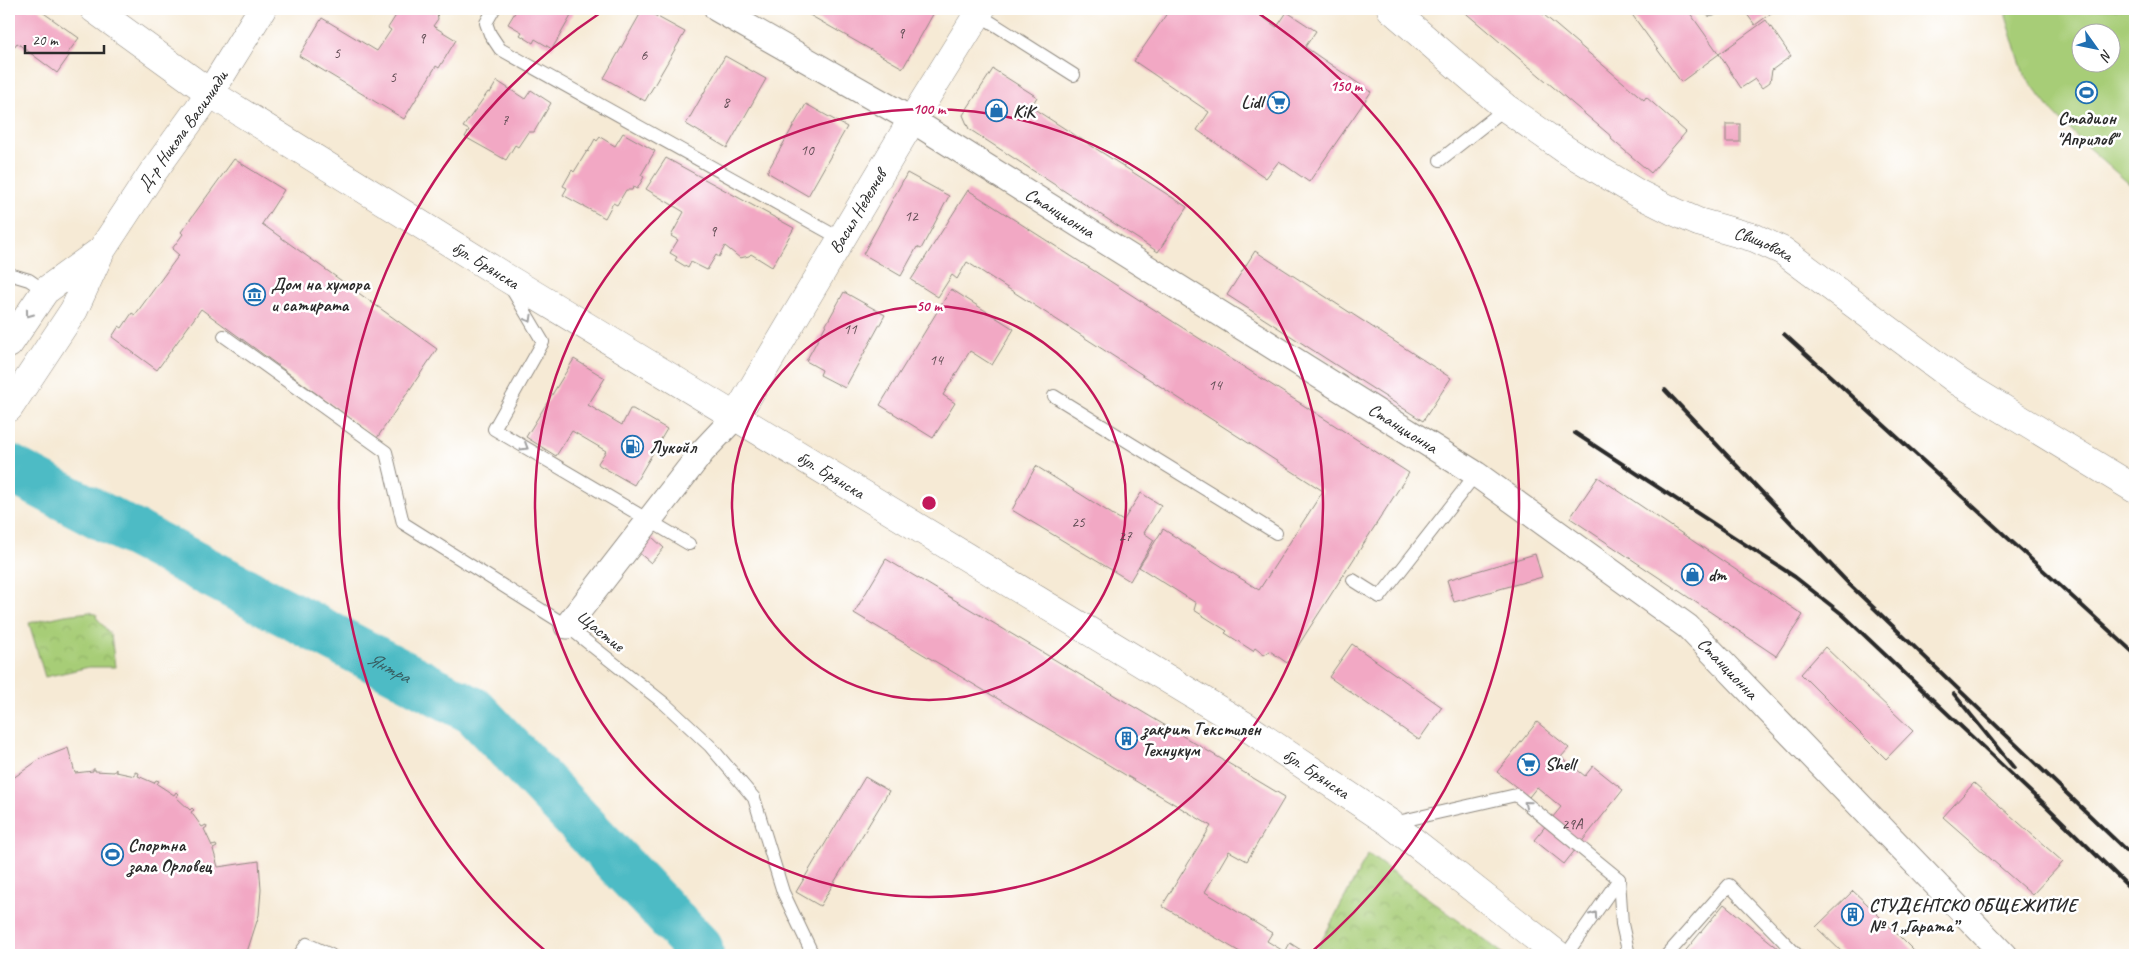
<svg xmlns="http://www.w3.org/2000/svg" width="2144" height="964" viewBox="0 0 2144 964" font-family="Caveat,sans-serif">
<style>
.park{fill:url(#park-crowns);stroke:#697c51}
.pitch{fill:#a7cd77;stroke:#697c51;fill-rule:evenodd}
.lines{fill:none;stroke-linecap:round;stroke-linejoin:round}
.river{stroke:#4dbbc5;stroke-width:48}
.building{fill:#f2a8c4}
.lane-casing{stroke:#908a80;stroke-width:14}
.street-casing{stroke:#908a80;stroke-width:27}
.secondary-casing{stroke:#908a80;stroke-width:29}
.primary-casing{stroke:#908a80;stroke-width:29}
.lane{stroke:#fff;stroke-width:12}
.street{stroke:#fff;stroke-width:25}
.secondary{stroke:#fff;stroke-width:28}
.primary{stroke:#fff;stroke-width:28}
.rail{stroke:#2b2b2b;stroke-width:4}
.oneway{stroke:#a0a0a0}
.ring{fill:none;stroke:#c2185b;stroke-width:2.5}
.labels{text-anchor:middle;stroke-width:5;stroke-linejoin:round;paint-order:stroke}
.number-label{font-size:15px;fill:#5d4a51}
.poi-label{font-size:18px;font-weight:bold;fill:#2b2b2b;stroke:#fff;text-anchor:start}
.street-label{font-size:18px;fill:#2b2b2b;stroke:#fff}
.water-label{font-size:19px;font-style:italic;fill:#375d61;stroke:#fff}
.centre{fill:#c2185b;stroke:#fff;stroke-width:2.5}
.ring-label{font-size:15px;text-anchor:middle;font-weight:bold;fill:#c2185b;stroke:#fff;stroke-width:5;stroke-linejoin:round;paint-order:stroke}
</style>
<defs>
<pattern id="park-crowns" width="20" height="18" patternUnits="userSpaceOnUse" patternTransform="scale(1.25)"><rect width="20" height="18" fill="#a7cd77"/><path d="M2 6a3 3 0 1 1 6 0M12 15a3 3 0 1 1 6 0" fill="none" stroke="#90b067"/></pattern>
</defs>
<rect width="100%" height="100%" fill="#fff"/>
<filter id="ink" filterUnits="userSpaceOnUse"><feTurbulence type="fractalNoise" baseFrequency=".02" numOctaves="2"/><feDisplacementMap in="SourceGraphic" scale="10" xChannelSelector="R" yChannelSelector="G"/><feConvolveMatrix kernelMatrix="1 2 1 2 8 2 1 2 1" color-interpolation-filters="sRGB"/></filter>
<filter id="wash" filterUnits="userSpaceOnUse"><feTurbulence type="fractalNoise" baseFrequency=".0096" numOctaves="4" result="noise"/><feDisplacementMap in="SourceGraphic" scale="20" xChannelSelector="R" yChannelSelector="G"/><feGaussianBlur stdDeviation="1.12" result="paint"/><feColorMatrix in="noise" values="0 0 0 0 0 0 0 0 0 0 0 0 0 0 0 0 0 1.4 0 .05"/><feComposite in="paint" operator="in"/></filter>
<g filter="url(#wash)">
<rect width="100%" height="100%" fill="#f6ead5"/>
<g class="park">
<path d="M90,612L97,615L96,617L111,635L115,667H89L45,677L29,623L65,615Z"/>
<path d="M1368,854L1505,955H1314Z"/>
</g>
<path class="pitch" d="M2007,9H2135V189L2084,144L2052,111L2024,75L2006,16ZM2082,32H2112V62H2082Z"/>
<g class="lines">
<path class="river" id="s1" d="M9,468L474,711L699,948L700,955"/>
</g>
<g id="blocks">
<g class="building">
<path d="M9,9H38L79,38L67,54L69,56L57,73L17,43L9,54Z"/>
<path d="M400,9H426L424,11L433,9L437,12L438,19L433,26L456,40L439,68L436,66L404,119L299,56L322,18L377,51L391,30L388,28Z"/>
<path d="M517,9H575L552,49L535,39L533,43L520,35L522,32L508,24Z"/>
<path d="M643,9L685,32L645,101L604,78Z"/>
<path d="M799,9H878L890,15L893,9H936L903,68Z"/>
<path d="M1170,9H1250L1277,27L1287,12L1316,31L1305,47L1371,92L1309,182L1279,161L1266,178L1197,130L1209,112L1134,61Z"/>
<path d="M1461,9H1537L1644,100L1646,97L1686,132L1651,173L1611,139L1612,137Z"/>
<path d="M1628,9H1687L1719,54L1766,20L1791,56L1772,70L1770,82L1762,88L1755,79L1741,88L1719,54L1681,82Z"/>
<path d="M1743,9H1772L1774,11L1755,25Z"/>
<path d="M725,56L766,79L727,148L686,124Z"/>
<path d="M993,69L1037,97L1031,107L1187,207L1158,252L969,129L963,115Z"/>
<path d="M497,81L525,99L531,90L551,103L534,132H528L518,147L515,145L506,160L465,137L469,130L463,127L488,92L490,93Z"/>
<path d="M806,104L847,127L808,196L767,172Z"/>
<rect x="1726" y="124" width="14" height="18"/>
<path d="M623,133L655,151L641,175L644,177L637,189L633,187L632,190H626L617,205L613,203L605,218L563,195L567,188L563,186L572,170L574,172L587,151L588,152L595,139L597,141L600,137L615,146Z"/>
<path d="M666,158L794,228L772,267L751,254L749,256L740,258L725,246L719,257L716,255L707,270L691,262L688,268L675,260L677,257L670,253L678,240L671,236L684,212L646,189Z"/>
<path d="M234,159L284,190L262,224L437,349L377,438L201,309L157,370L112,337L119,326L122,328L132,313L135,315L179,255L172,249L183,234L181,232Z"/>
<path d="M907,173L949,196L928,236L921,249L917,247L901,276L863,254Z"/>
<path d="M968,190L1409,473L1287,663L1270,651L1264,655L1255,648L1253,651L1225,633L1227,631L1194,610L1196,603L1139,567L1163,529L1259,590L1323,491L967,262L957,279L952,275L938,297L911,280Z"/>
<path d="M1255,251L1451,378L1423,421L1227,295Z"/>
<path d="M951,289L1014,329L992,365L970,351L943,395L955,403L933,438L880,405Z"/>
<path d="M844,292L885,315L845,388L820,375L822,370L806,361Z"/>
<path d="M574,359L605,378L588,405L622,425L630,409H633L667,429L634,485L599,465L598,463L606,451L572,431L556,456L526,437Z"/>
<path d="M1036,466L1123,521L1141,493L1161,505L1144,533L1154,540L1130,581L1012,510Z"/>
<path d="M1598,477L1803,615L1776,656L1570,518Z"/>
<path d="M652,537L664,548L651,563L638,552Z"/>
<path d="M1535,554L1542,577L1454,602L1447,580Z"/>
<path d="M886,559L1285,797L1247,861L1229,851L1205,892L1272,933L1267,941L1285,952L1290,943L1304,952L1302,955H1245L1162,906L1211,826L854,613Z"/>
<path d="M1352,644L1442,707L1419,740L1329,677Z"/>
<path d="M1825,647L1913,731L1886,759L1801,674Z"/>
<path d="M1537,722L1569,748L1561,757L1585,776L1593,766L1623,790L1564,864L1534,840L1561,807L1537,787L1529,797L1497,772Z"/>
<path d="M68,748L75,773L93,771V769H95V771L114,772L116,769V772L135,776V772L139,773L138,776L154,783L156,780L159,781L157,784L174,795L176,792L178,794L176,797L190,810L192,808L194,810L191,812L202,827L206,825L207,827L204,829L212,846L216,845L217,847L213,849L218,867L259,861L261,890L259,915L246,955H9V781L40,759Z"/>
<path d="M865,777L889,791L820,906L796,892Z"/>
<path d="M1974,783L2063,862L2032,895L1943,817Z"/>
<path d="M1853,891L1866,903L1918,955H1845L1816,927Z"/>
<path d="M1724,904L1779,949L1773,955H1682Z"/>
</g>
</g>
</g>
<g filter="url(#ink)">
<use href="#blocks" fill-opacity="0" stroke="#908a80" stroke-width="1"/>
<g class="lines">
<defs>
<g id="lane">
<path d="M494,9L486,23L490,34L500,49L841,239"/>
<path d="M1710,9L1711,10"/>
<path d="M978,14L1074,75"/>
<path d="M1440,160L1506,108"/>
<path d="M9,274L29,280L45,291"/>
<path d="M511,288L543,342L494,429L689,544"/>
<path d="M224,336L386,452L403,523L567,626L665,704L710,746L754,798L783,892L813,955"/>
<path d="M1054,396L1276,533"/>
<path d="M1353,580L1380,597L1476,474"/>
<path d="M1393,823L1516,795L1619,879L1566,955"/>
<path d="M1619,879L1622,924L1629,955"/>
<path d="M299,955L307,944L331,955"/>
<path d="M1667,955L1729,885L1797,955"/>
</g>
<g id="street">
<path id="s2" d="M717,9L912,120L1476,474L1688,627L2004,955"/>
<path d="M567,626L702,452L736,416"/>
</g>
<g id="secondary">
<path id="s3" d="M1391,9L1506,108L1566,150L1637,193L1673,211L1698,222L1755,238L1783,251L1959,382L2135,489"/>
<path d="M9,344L45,291L99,252"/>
<path id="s4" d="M9,408L74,310L101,251L153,172L210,93L262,9"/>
<path id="s5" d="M736,416L912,120L981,9"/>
</g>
<g id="primary">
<path id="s6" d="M94,9L210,93L505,277L1247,727L1390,823L1558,955"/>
</g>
</defs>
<use href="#lane" class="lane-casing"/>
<use href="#street" class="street-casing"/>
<use href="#secondary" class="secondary-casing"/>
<use href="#primary" class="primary-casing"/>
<use href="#lane" class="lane"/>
<use href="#street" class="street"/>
<use href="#secondary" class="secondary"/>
<use href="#primary" class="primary"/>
<g class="rail">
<path d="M1784,334L2135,654"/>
<path d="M1665,390L1850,585L2135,859"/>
<path d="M1575,433L1795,577L1842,614L2041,802"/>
<path d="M1954,694L2014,768"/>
<path d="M2037,797L2135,893"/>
</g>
</g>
<defs><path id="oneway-chevron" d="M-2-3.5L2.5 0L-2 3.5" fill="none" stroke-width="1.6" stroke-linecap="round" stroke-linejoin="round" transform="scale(1.25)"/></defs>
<g class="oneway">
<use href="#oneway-chevron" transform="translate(29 314) rotate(126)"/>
<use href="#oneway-chevron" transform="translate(529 319) rotate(60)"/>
<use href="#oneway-chevron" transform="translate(525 447) rotate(31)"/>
<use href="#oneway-chevron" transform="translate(1527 804) rotate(-141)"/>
<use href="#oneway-chevron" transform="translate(1594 915) rotate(-55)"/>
</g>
</g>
<g class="ring">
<circle cx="929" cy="503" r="197"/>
<circle cx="929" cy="503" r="394"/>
<path d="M550 955A590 590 0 0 1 603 11M1255 11A590 590 0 0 1 1308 955"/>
</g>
<defs>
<symbol id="stadium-ring" viewBox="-11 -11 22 22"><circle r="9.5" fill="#fff" stroke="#1f6fb2" stroke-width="1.5"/><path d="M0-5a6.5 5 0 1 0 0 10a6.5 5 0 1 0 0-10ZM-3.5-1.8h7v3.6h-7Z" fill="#1f6fb2"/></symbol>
<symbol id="supermarket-ring" viewBox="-11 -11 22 22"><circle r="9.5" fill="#fff" stroke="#1f6fb2" stroke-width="1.5"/><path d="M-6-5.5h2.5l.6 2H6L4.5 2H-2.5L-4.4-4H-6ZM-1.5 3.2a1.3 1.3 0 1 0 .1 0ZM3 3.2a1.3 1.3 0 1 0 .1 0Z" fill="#1f6fb2"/></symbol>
<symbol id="shop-ring" viewBox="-11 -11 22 22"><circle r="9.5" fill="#fff" stroke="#1f6fb2" stroke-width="1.5"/><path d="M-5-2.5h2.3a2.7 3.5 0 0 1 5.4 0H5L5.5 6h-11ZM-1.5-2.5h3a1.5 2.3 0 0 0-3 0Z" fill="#1f6fb2"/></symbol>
<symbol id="museum-ring" viewBox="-11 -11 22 22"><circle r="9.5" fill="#fff" stroke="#1f6fb2" stroke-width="1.5"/><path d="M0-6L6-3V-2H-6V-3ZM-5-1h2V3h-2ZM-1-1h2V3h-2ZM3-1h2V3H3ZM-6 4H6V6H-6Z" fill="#1f6fb2"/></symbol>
<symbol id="fuel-ring" viewBox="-11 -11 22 22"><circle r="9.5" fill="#fff" stroke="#1f6fb2" stroke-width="1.5"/><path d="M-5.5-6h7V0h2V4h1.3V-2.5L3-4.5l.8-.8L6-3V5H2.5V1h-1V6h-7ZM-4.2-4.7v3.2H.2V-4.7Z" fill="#1f6fb2"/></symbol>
<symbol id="building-ring" viewBox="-11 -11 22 22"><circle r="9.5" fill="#fff" stroke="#1f6fb2" stroke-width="1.5"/><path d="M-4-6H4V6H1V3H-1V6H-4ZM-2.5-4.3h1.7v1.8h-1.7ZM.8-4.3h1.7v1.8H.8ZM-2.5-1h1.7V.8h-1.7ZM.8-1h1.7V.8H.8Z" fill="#1f6fb2"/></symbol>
</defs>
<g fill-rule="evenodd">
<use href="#stadium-ring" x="2074" y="80" width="25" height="25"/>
<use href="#supermarket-ring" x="1266" y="90" width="25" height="25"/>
<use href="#shop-ring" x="984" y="98" width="25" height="25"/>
<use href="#museum-ring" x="242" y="282" width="25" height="25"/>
<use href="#fuel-ring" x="620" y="434" width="25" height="25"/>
<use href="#shop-ring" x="1680" y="562" width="25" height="25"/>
<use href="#building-ring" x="1114" y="726" width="25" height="25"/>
<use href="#supermarket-ring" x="1516" y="752" width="25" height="25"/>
<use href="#stadium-ring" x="100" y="842" width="25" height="25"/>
<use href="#building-ring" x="1840" y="902" width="25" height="25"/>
</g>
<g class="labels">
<g class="number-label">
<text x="901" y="38">9</text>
<text x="422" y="43">9</text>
<text x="337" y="58">5</text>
<text x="644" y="60">6</text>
<text x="393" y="82">5</text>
<text x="726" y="107">8</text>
<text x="505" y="125">7</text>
<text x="807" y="155">10</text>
<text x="911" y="221">12</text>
<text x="713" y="236">9</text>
<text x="850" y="334">11</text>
<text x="936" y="365">14</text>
<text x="1215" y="390">14</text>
<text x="1078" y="527">25</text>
<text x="1125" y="541">27</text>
<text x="1572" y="829">29A</text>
</g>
<g class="poi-label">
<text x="1263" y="108" text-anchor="end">Lidl</text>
<text x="1013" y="117">KiK</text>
<text x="2087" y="124" text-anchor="middle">Стадион<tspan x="2087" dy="21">"Априлов"</tspan></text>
<text x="271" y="290">Дом на хумора<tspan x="271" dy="21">и сатирата</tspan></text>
<text x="649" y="453">Лукойл</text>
<text x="1708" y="581">dm</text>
<text x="1142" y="735">закрит Текстилен<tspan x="1142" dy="21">Технукум</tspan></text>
<text x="1545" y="770">Shell</text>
<text x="128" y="851">Спортна<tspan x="128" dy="21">зала Орловец</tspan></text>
<text x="1869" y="911">СТУДЕНТСКО ОБЩЕЖИТИЕ<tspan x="1869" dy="21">№ 1 „Гарата”</tspan></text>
</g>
<g class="street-label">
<text dy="6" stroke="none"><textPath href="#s4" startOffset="328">Д-р Никола Василиади</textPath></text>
<text dy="6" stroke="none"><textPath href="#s5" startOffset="238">Васил Неделчев</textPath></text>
<text dy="6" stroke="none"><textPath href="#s2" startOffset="399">Станционна</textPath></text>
<text dy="6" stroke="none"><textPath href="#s3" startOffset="445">Свищовска</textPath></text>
<text dy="6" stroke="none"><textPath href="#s6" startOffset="468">бул. Брянска</textPath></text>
<text dy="6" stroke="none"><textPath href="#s2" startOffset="804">Станционна</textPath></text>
<text dy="6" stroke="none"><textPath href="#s6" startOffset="872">бул. Брянска</textPath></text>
<text transform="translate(601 631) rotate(38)" y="6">Щастие</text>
<text dy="6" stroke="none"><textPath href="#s2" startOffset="1209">Станционна</textPath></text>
<text dy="6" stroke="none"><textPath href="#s6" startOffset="1442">бул. Брянска</textPath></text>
</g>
<g class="water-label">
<text dy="7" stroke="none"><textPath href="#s1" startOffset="429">Янтра</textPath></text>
</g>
</g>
<circle cx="929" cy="503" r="8" class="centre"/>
<g class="ring-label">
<text x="1346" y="91">150 m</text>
<text x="929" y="114">100 m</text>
<text x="929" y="311">50 m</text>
</g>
<rect width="2144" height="964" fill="none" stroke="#fff" stroke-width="30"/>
<g transform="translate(2096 48) rotate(123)"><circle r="24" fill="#ffffff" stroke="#aaaaaa"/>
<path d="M0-4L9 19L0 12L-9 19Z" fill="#1f6fb2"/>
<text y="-8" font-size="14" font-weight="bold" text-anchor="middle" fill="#2b2b2b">N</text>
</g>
<path d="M25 45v8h79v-8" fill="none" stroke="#2b2b2b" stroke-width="2.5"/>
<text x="32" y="45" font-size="15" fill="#2b2b2b" stroke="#ffffff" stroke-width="4" paint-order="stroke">20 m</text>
</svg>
